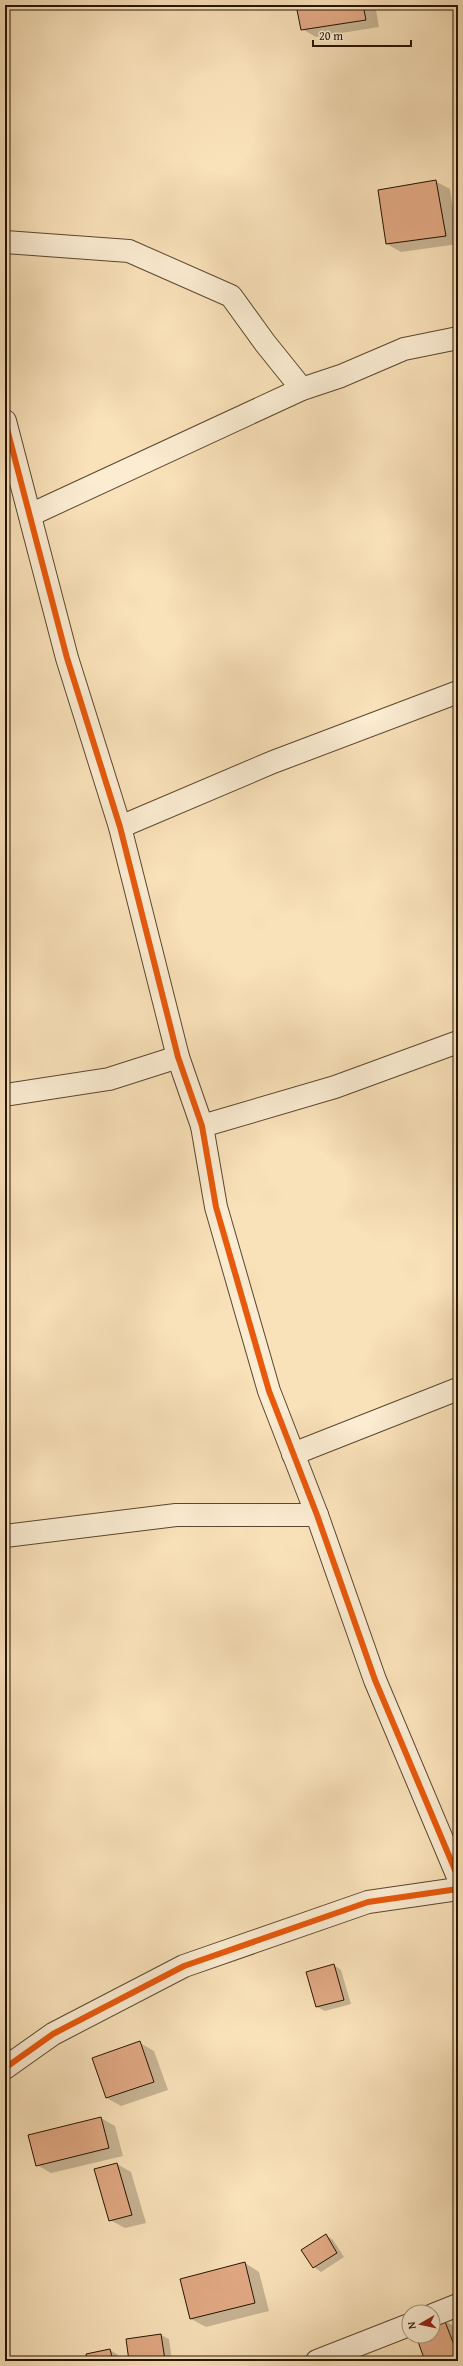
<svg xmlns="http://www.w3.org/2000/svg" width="463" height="2366" viewBox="0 0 463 2366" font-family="'Gentium Book Plus',serif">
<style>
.shadow{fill:#0003}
.building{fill:#e1a984;stroke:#261401}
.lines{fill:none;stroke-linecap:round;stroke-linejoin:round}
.street-casing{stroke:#5b472f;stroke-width:24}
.street{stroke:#fbecd2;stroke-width:22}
.cycleway-casing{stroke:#fbecd2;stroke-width:8}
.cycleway{stroke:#e8590c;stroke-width:6}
</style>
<rect width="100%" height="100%" fill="#f9e1b9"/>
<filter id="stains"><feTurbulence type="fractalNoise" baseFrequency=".005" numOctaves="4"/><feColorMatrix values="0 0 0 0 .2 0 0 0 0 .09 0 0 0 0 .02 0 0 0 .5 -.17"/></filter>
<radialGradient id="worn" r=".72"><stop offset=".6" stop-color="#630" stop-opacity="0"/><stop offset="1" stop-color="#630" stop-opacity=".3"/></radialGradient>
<g class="shadow">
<path d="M297,5H375L379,27L316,37L302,29Z"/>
<path d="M435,181L450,189L458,244L401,252L387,244Z"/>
<path d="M334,1965L341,1970L351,2004L325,2011L317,2007L307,1973Z"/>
<path d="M140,2043L154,2051L168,2090L121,2106L107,2098Z"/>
<path d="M101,2118L115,2126L123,2156L51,2173L37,2165Z"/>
<path d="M117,2164L131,2172L146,2223L125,2228L110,2220Z"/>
<path d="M326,2235L333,2240L344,2257L321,2272L314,2267Z"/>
<path d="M245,2263L259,2272L269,2311L206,2327L191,2319Z"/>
<path d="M444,2321L458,2328V2361H427L417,2336H433Z"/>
<path d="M161,2335L169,2339L172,2361H130L127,2339Z"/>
<path d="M110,2350L118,2355L119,2361H88Z"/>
</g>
<g class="building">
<path d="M296,5H363L366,20L301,30Z"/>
<path d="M436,180L446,236L386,244L378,190Z"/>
<path d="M334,1964L344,2000L316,2007L306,1972Z"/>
<path d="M140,2041L154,2082L106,2098L92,2058Z"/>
<path d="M101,2117L109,2148L36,2166L28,2135Z"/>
<path d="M117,2163L132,2215L109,2221L94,2169Z"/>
<path d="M326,2234L337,2253L313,2268L301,2250Z"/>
<path d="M245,2262L255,2303L190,2319L180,2279Z"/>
<path d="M444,2319L458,2355V2361H425L416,2336H433V2324Z"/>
<path d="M161,2334L165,2360L129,2361L126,2339Z"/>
<path d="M110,2349L113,2361H87L86,2354Z"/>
</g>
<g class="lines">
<defs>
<g id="street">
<path d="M5,242L129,251L231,296L265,343L302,389"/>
<path d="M5,421L67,658L120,827L178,1057L202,1126L216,1207L269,1391L317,1515L375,1680L458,1877"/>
<path d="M30,515L302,389L341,376L404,349L458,338"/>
<path d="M120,827L273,762L458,692"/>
<path d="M5,1095L109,1079L178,1057"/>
<path d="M202,1126L335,1087L458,1042"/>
<path d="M293,1454L458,1389"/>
<path d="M5,1536L176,1515H317"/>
<path d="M5,2068L53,2034L184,1966L368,1902L458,1889"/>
<path d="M433,2315L458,2305"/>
<path d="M317,2361L409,2325"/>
</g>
</defs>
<use href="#street" class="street-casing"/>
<use href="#street" class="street"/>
<defs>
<g id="cycleway">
<path d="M5,421L67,658L120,827L178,1057L202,1126L216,1207L269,1391L317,1515L375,1680L458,1877"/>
<path d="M5,2068L53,2034L184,1966L368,1902L458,1889"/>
</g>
</defs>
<use href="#cycleway" class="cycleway-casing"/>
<use href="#cycleway" class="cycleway"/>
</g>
<rect width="463" height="2366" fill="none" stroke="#f9e1b9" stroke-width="20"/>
<rect x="6" y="6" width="451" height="2354" fill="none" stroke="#261401" stroke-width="2"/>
<rect x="10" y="10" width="443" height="2346" fill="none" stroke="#261401"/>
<g transform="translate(421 2324) rotate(261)"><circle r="19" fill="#fbecd2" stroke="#a6967e"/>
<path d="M0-3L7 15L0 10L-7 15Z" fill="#8f2418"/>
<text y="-6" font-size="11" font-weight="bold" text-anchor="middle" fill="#261401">N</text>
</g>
<path d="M313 40v6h98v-6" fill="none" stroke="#261401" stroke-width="2"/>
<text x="319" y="40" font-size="12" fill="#261401" stroke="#fbecd2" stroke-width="3" paint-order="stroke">20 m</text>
<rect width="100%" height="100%" filter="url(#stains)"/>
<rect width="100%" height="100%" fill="url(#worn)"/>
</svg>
